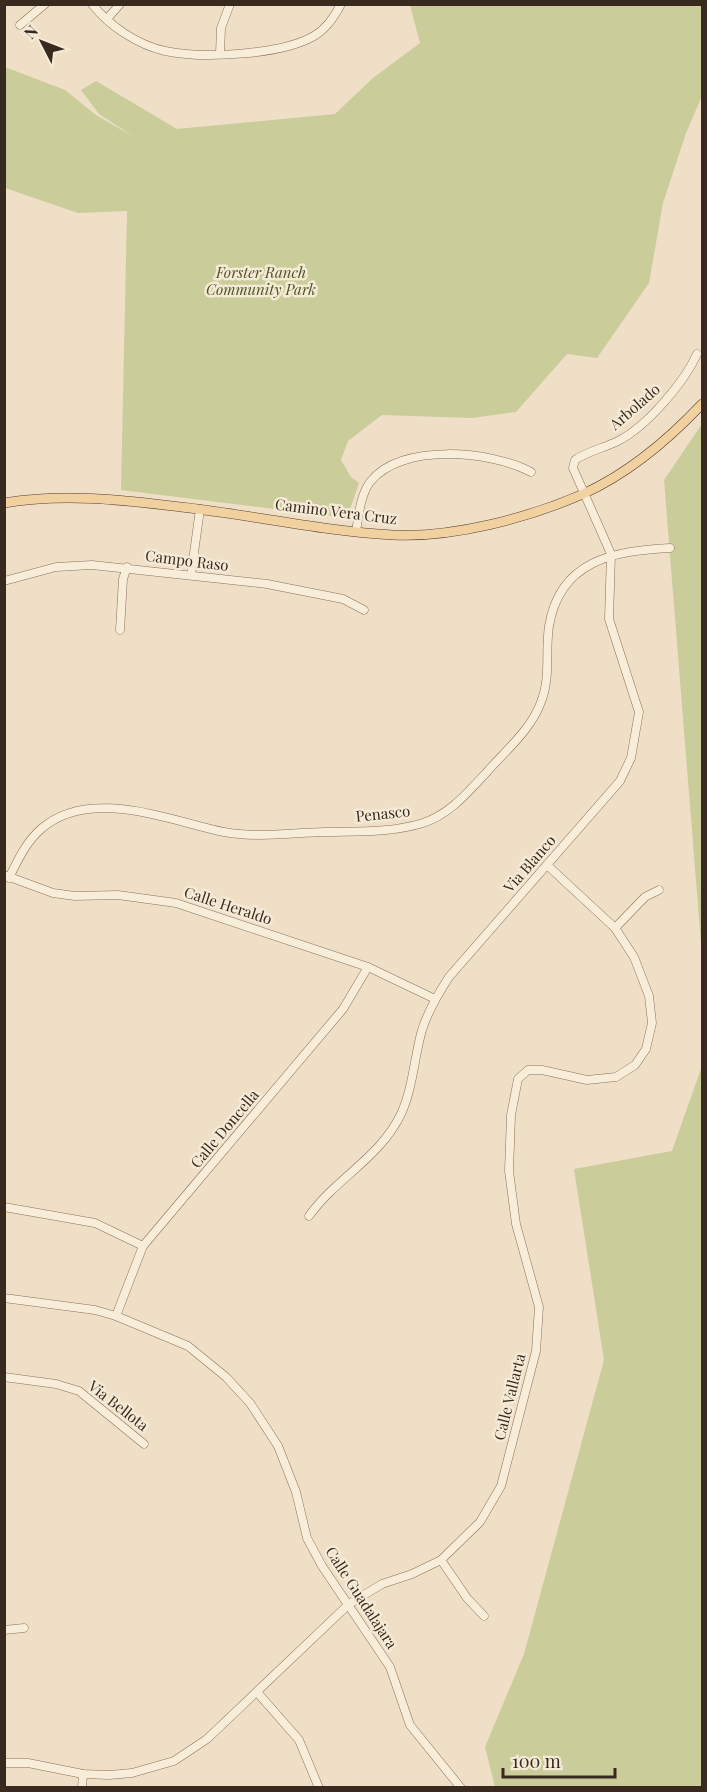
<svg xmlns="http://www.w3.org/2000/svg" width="707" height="1792" viewBox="0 0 707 1792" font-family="'Playfair Display',serif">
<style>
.green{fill:#cacc9a}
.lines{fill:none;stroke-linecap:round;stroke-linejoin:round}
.minor-casing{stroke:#89715c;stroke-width:9}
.major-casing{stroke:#573f30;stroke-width:10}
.minor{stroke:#f8edd9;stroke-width:8}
.major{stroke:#f0d19f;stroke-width:9}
.labels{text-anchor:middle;stroke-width:5;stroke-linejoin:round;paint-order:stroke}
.park-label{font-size:15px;font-style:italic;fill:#4d5526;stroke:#f5ead6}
.street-label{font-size:15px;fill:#392a1f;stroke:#f5ead6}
</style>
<rect width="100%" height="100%" fill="#eedfc6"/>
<g class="green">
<path d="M410,5H702V96L686,133L663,203L649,283L597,358L567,354L516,412L472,418L382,415L348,441L341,460L351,477L359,483L350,509L340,517L121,490L127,211L78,213L5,188V67L65,90L96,115L134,137L99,114L81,90L96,81L177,129L335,114L373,78L420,43Z"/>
<path d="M702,424V956L664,480Z"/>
<path d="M702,1066V1787H495L485,1747L524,1654L604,1360L574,1169L672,1151Z"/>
</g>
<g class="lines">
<defs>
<g id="minor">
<path d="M92,4C109,26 138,45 165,51C203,59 281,55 314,36C326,29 335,16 341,4"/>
<path d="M107,19L120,4"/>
<path d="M20,25L45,4"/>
<path d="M220,54L221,28L230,4"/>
<path d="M356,531C359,515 360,496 370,482C401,442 492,451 531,472"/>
<path d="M191,575L200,509"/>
<path d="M4,581L56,567L92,565L267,584L343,599L364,610"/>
<path d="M120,630L123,579L127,567"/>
<path d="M4,875L53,893L75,896L118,895L176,903L368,967L435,999"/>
<path d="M9,878C18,860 26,842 41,829C89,786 171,821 224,832C256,838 291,833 324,832C356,831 391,833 423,823C450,814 467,793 486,773C505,751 531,730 541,702C551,677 545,652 549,626C560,560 614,551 670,548"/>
<path d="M615,928L645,897L659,890"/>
<path d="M4,1207L95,1223L143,1246"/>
<path d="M309,1216C336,1178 380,1158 401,1114C413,1088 414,1058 422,1030C428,1011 438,994 449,977L620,781L631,758L639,712L609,619L611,554L573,468L575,460C588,451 604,448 618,441C646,427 684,383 697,354"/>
<path d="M4,1298L95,1310L116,1316L188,1346L226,1377L250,1403L278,1446L296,1492L307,1538L322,1566L390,1667L410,1725L461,1788"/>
<path d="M116,1316L143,1246L343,1009L368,967"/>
<path d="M4,1377L56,1384L79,1391L144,1444"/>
<path d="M441,1560L467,1598L484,1616"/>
<path d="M4,1630L24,1628"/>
<path d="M257,1692L299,1740L319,1788"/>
<path d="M4,1763H28L83,1774L109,1775L132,1773L174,1761L207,1739L349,1604L382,1584L412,1574L441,1560L480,1522L501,1486L536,1351L539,1307L516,1224L509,1171L511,1115L518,1079L528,1070H542L587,1080L616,1077L635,1065L646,1049L652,1023L649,996L634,957L615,928L547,865"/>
<path d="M82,1788L83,1774"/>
</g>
<path id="major" d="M4,503C64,493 122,500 181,507C252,515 322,531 393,535C453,538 528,518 583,494C627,474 669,439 702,404"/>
</defs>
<use href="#minor" class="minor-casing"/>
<use href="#major" class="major-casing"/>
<use href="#minor" class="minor"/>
<use href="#major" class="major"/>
</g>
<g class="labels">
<g class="park-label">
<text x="261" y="278">Forster Ranch<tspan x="261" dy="17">Community Park</tspan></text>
</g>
<g class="street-label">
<text transform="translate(635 407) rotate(-41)" y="5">Arbolado</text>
<text transform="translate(336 512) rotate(7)" y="5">Camino Vera Cruz</text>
<text transform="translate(187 561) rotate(7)" y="5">Campo Raso</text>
<text transform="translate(383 814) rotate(-6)" y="5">Penasco</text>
<text transform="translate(530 864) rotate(-49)" y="5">Via Blanco</text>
<text transform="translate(228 906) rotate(18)" y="5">Calle Heraldo</text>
<text transform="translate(225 1129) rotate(-50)" y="5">Calle Doncella</text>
<text transform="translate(510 1397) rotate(-76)" y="5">Calle Vallarta</text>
<text transform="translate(118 1406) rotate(38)" y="5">Via Bellota</text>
<text transform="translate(361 1598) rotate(57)" y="5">Calle Guadalajara</text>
</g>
</g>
<rect width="707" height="1792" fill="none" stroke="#392a1f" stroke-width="12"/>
<g transform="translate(42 42) rotate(312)" stroke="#f5ead6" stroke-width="4.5" paint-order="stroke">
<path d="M0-4.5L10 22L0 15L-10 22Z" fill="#392a1f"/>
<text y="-9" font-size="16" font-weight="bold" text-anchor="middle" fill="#392a1f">N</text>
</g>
<path d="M503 1768v9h112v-9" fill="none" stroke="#392a1f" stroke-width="3"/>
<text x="512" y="1768" font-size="18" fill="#392a1f" stroke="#f5ead6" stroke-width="4.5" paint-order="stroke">100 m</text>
</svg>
